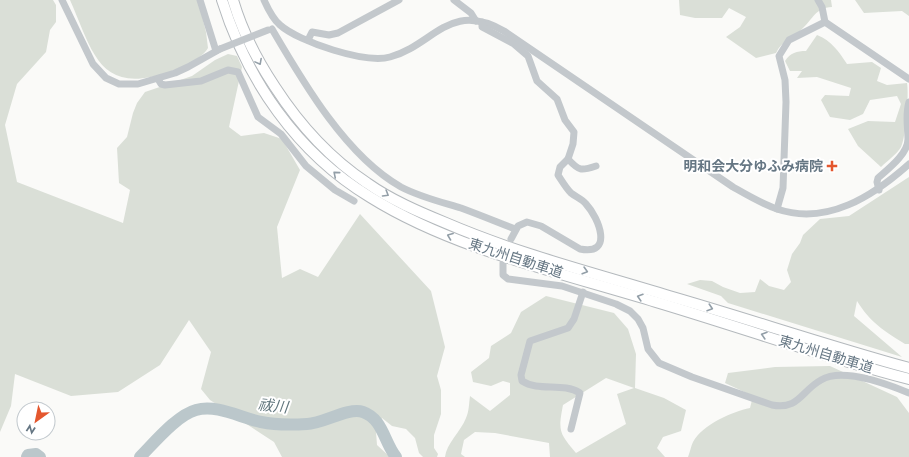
<svg xmlns="http://www.w3.org/2000/svg" width="909" height="457" viewBox="0 0 909 457" font-family="Jost,'Noto Sans JP',sans-serif">
<style>
.green{fill:#dadfd7;fill-rule:evenodd}
.lines{fill:none;stroke-linecap:round;stroke-linejoin:round}
.river{stroke:#bbc7cb;stroke-width:12}
.highway-casing{stroke:#b4b9bd;stroke-width:12}
.minor{stroke:#c3c8cc;stroke-width:7}
.highway{stroke:#fff;stroke-width:10}
.minor-bridge{stroke:#c3c8cc;stroke-width:7}
.oneway{stroke:#939fa8}
.poi-dot{fill:#e4572e;stroke:#fff;stroke-width:1.5}
.labels{text-anchor:middle;stroke-width:4;stroke-linejoin:round;paint-order:stroke}
.poi-label{font-size:14px;font-weight:bold;fill:#657683;stroke:#fff;text-anchor:end}
.street-label{font-size:14px;fill:#657683;stroke:#fff}
.water-label{font-size:15px;font-style:italic;fill:#60757c;stroke:#fff}
</style>
<rect width="100%" height="100%" fill="#fafaf8"/>
<g class="green">
<path d="M0,0H53L56,5V22L50,30L46,52L17,84L5,125L17,182L123,223L130,190L119,183L117,148L127,137L133,113L137,103L145,92L192,76L215,60L228,54L237,56L242,67L229,127L241,136L264,133L282,139L300,170L277,227L282,278L300,269L318,277L360,214L431,291L445,347L437,376L441,390V414L434,435V448L438,454L437,457H423L419,453L415,438L406,429L392,426L382,418L376,432L377,445L390,457H282L274,442L210,400L201,389L211,352L189,320L160,365L118,392L71,396L15,374L11,406L0,432Z"/>
<path d="M70,0H198L206,32L208,48C202,59 180,68 169,72C99,96 93,52 70,0Z"/>
<path d="M679,0H831L832,7C815,8 813,19 803,28C794,38 782,40 776,53L756,58L726,37L740,27L746,17L729,8L722,18H695L680,15Z"/>
<path d="M855,0H909V16L902,11L864,13Z"/>
<path d="M817,35C831,40 839,52 847,64L872,62L881,68L877,81L887,85L907,83C909,93 906,137 901,147C896,155 887,161 881,167L858,146L848,129L868,121L895,122L901,104L897,96L870,100L863,114L850,120L830,117L821,100L825,95L849,96L851,88L817,77L797,78L802,71H790L785,61C790,53 797,51 806,51Z"/>
<path d="M909,177V344H905C884,331 870,322 857,301L854,316L902,357L728,303L721,296L687,284L700,280L712,281L723,287L740,293L755,292L760,279L769,286L784,290L791,282L787,270L792,254L800,243L803,235L820,219L849,216Z"/>
<path d="M546,296L614,313L628,329L636,354L635,388L664,398L686,410L681,431L663,437L657,448L665,457H550L549,443L495,433L475,432L464,440L461,454L465,457H445C446,444 461,431 466,418C469,412 469,403 470,396L490,411L510,395V383L503,381L491,386L473,382L471,372L489,358L491,346L511,333L521,312ZM606,378L634,388L617,394L626,424L576,453C559,433 558,431 563,405Z"/>
<path d="M830,366L897,397L909,413V457H688C690,452 691,446 693,442C703,424 732,412 750,408L753,396L725,383L728,373L775,367Z"/>
</g>
<g class="lines">
<g class="river">
<path d="M27,457L28,455L36,454L40,457"/>
<path d="M140,457C154,443 177,415 196,410C217,404 241,418 261,422C275,425 292,425 307,424C323,424 348,407 363,412C383,419 384,442 396,457"/>
</g>
<defs>
<g id="highway">
<path d="M222,0C247,80 297,153 370,197C453,249 562,273 656,302C740,327 824,357 909,379"/>
<path d="M233,0C242,31 257,60 275,87C299,124 331,159 367,183C391,200 419,212 446,223C518,254 594,273 669,296C749,319 828,346 909,368"/>
</g>
</defs>
<use href="#highway" class="highway-casing"/>
<g class="minor">
<path d="M62,0L93,64L106,78L119,84H138L175,73L188,67L220,49"/>
<path d="M200,0L216,51"/>
<path d="M264,0C268,9 273,19 280,25C299,42 366,64 390,57C434,45 449,0 504,31L733,187C747,195 762,204 777,209C827,226 873,196 909,164"/>
<path d="M454,0L471,13L476,21"/>
<path d="M482,22V27L514,44L528,56L537,81L557,99L565,120L574,132L573,144L568,159C579,171 581,171 596,166"/>
<path d="M825,22L909,79"/>
<path d="M272,29C303,82 346,156 401,187C420,197 441,202 461,208C480,215 497,222 515,229"/>
<path d="M308,40L312,32L329,35L338,33L399,0"/>
<path d="M158,79L161,84L165,85L201,81L228,70L238,72L258,117L281,134L306,166L335,190L354,201"/>
<path d="M879,190L877,182L878,178C888,169 908,154 908,139C908,126 905,116 909,102"/>
<path d="M777,209L783,188L786,102L785,80L779,56L789,40L825,22L822,7L818,0"/>
<path d="M511,239L518,226L527,222L541,226L580,249C614,256 599,218 586,204C582,199 576,197 571,193C566,188 562,181 558,175L560,167L568,159"/>
<path d="M503,263V275L508,279L562,286L616,304L630,311L638,319L643,328L648,349L659,363L692,377L772,405C799,410 801,391 821,380C843,367 887,384 909,393"/>
<path d="M571,429L580,393C563,382 539,392 522,381L521,375L530,341L568,328L574,319L583,292"/>
</g>
<use href="#highway" class="highway"/>
<path class="minor-bridge" d="M220,49L268,30"/>
</g>
<defs><path id="oneway-chevron" d="M-2-3.5L2.5 0L-2 3.5" fill="none" stroke-width="1.6" stroke-linecap="round" stroke-linejoin="round"/></defs>
<g class="oneway">
<use href="#oneway-chevron" transform="translate(259 62) rotate(62)"/>
<use href="#oneway-chevron" transform="translate(336 174) rotate(-140)"/>
<use href="#oneway-chevron" transform="translate(386 194) rotate(31)"/>
<use href="#oneway-chevron" transform="translate(450 236) rotate(-159)"/>
<use href="#oneway-chevron" transform="translate(585 271) rotate(16)"/>
<use href="#oneway-chevron" transform="translate(640 297) rotate(-163)"/>
<use href="#oneway-chevron" transform="translate(710 308) rotate(18)"/>
<use href="#oneway-chevron" transform="translate(764 335) rotate(-163)"/>
</g>
<path class="poi-dot" d="M830 160h4v4h4v4h-4v4h-4v-4h-4v-4h4z"/>
<g class="labels">
<g class="poi-label">
<text x="823" y="171">明和会大分ゆふみ病院</text>
</g>
<g class="street-label">
<text transform="translate(516 258) rotate(18)" y="5">東九州自動車道</text>
<text transform="translate(826 354) rotate(17)" y="5">東九州自動車道</text>
</g>
<g class="water-label">
<text transform="translate(273 406) rotate(6)" y="5">祓川</text>
</g>
</g>
<g transform="translate(36 421) rotate(213)"><circle r="19" fill="#ffffff" stroke="#c1c8cd"/>
<path d="M0-3L7 15L0 10L-7 15Z" fill="#e4572e"/>
<text y="-6" font-size="11" font-weight="bold" text-anchor="middle" fill="#657683">N</text>
</g>
</svg>
